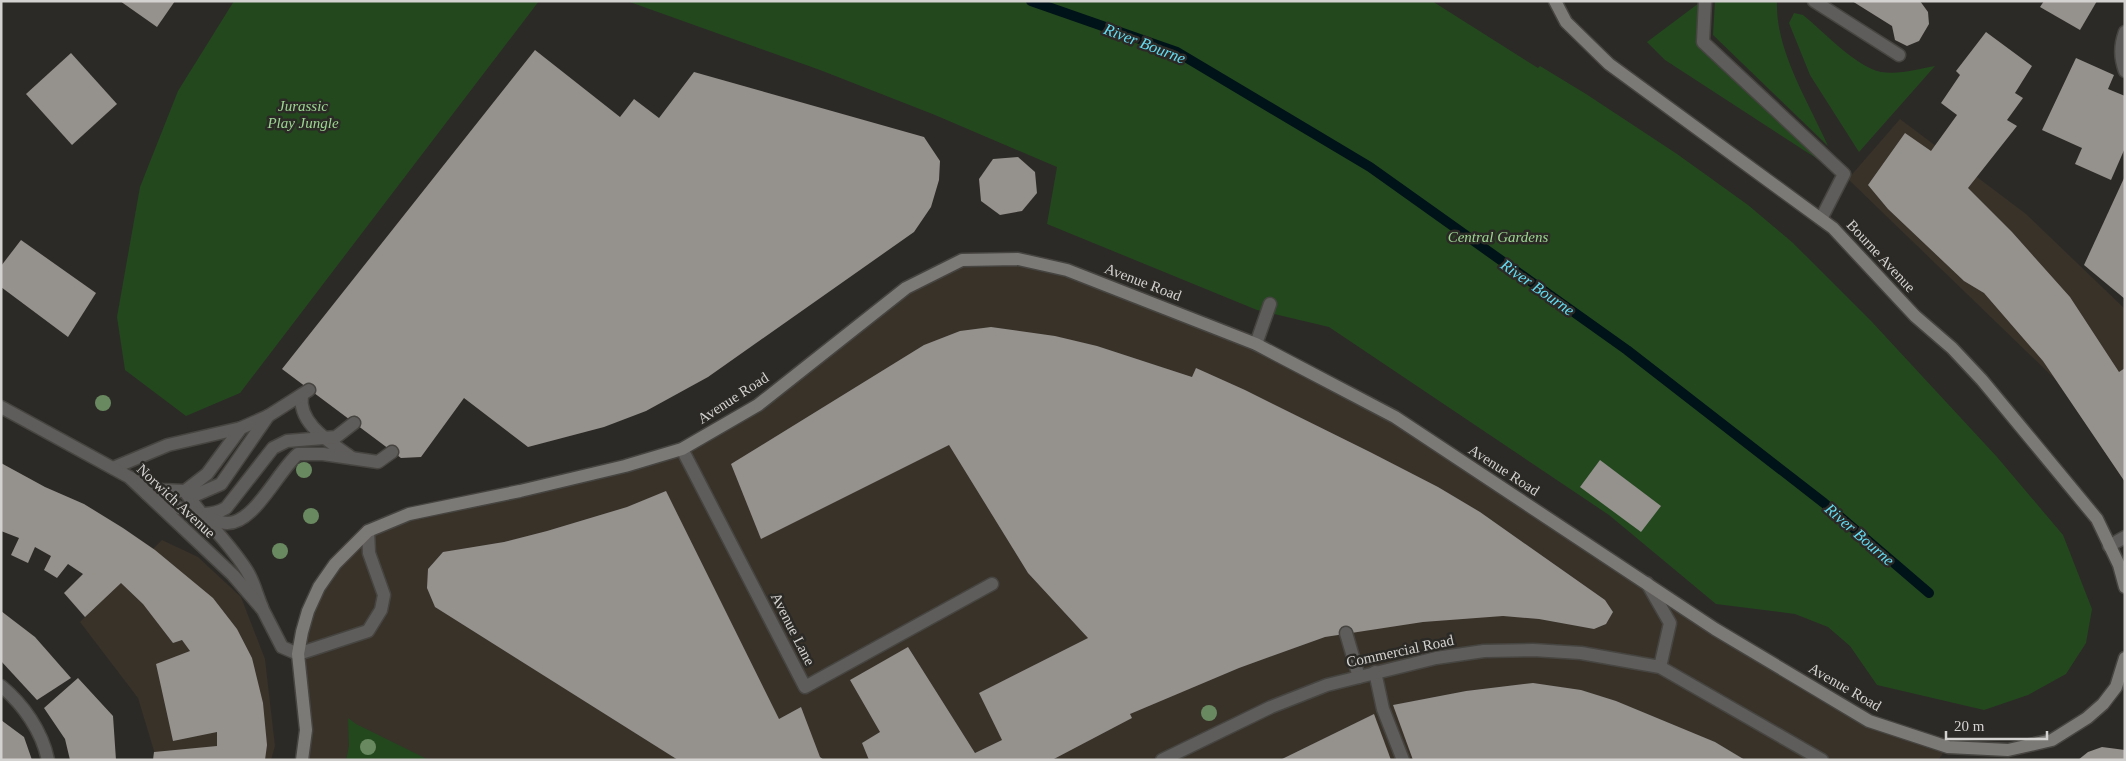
<svg xmlns="http://www.w3.org/2000/svg" width="2126" height="761" viewBox="0 0 2126 761" font-family="'Times New Roman',serif">
<style>
.built{fill:#383229}
.green{fill:#23481e}
.lines{fill:none;stroke-linecap:round;stroke-linejoin:round}
.stream{stroke:#001318;stroke-width:10}
.building{fill:#95918d}
.lane-casing{stroke:#474541;stroke-width:15}
.street-casing{stroke:#474541;stroke-width:15}
.secondary-casing{stroke:#474541;stroke-width:15}
.lane{stroke:#5f5d5b;stroke-width:12}
.street{stroke:#5f5d5b;stroke-width:12}
.secondary{stroke:#7c7a77;stroke-width:12}
.tree{fill:#698961}
.labels{text-anchor:middle;stroke-width:5;stroke-linejoin:round;paint-order:stroke}
.park-label{font-size:15px;font-style:italic;fill:#9bd691;stroke:#2c2a26}
.street-label{font-size:15px;fill:#d4d2d0;stroke:#2c2a26}
.water-label{font-size:16px;font-style:italic;fill:#63ddf4;stroke:#2c2a26}
</style>
<rect width="100%" height="100%" fill="#2c2a26"/>
<g class="built">
<path d="M1900,119L2026,214L2125,309V482L2057,381L1848,179Z"/>
<path d="M1018,259L1256,344L1395,417L1869,721L1948,747L1938,760H302L298,654L319,587L368,531L682,449L758,405L830,348L950,265Z"/>
<path d="M162,540L198,557L241,597L265,659L275,746L271,760H153L154,751L138,698L80,622Z"/>
</g>
<g class="green">
<path d="M234,1H539L240,393L186,416L125,370L117,317L140,187L178,91Z"/>
<path d="M627,1H1432L1538,68L1540,66L1586,94L1677,154L1748,205L1793,243L1872,322L1997,457L2063,535L2092,609L2086,643L2066,674L2028,695L1984,710L1877,685L1850,646L1828,627L1795,614L1716,604L1609,515L1329,327L1257,310L1047,224L1057,167L935,115L820,70Z"/>
<path d="M1715,1H1777C1775,50 1808,101 1828,146L1713,35Z"/>
<path d="M1699,3L1696,44L1819,160L1665,60L1647,42Z"/>
<path d="M1794,13L1803,15C1823,31 1856,67 1881,72C1899,75 1918,69 1935,66L1859,152L1810,75L1789,23Z"/>
<path d="M348,718L356,724L429,760H346L349,746Z"/>
</g>
<g class="lines">
<path class="stream" d="M1031,1L1177,52L1370,167L1627,350L1824,503L1929,593"/>
</g>
<g class="building">
<path d="M120,1H175L157,27Z"/>
<path d="M1852,1H1920L1928,12L1929,24L1919,41L1907,46L1895,40L1892,26Z"/>
<path d="M2044,1H2097L2080,30L2040,7Z"/>
<path d="M1986,32L2032,66L2015,93L2023,98L2007,120L2017,126L1968,188L2012,232L2070,297L2119,372L2125,368V482L2043,361L1984,293L1964,281L1888,209L1868,185L1905,133L1931,151L1957,115L1941,103L1960,75L1956,71Z"/>
<path d="M535,50L620,117L634,99L659,118L694,72L924,137L940,161L939,180L931,207L914,232L708,377L646,411L604,427L528,447L464,398L421,457L401,458L282,369Z"/>
<path d="M71,53L117,104L72,145L26,94Z"/>
<path d="M2076,58L2114,75L2108,89L2125,96V148L2111,180L2075,164L2082,148L2042,130Z"/>
<path d="M1018,157L1035,172L1037,193L1022,211L1000,215L981,201L979,179L993,159Z"/>
<path d="M2125,176V299L2084,265Z"/>
<path d="M21,240L96,293L68,337L1,287V266Z"/>
<path d="M991,327L1055,336L1097,346L1192,377L1196,368L1245,390L1370,452L1438,487L1480,512L1605,600L1613,612L1606,624L1594,629L1539,619L1503,616L1423,622L1325,637L1239,668L1130,714L1132,718L1052,760H869L862,743L880,732L850,680L908,647L975,753L1002,740L979,693L1088,638L1028,573L949,445L761,539L731,464L924,345L960,331Z"/>
<path d="M1600,460L1661,506L1641,532L1580,487Z"/>
<path d="M1,463L45,487L84,504L123,528L155,550L213,598L237,629L252,658L263,703L267,745L265,760H153L154,752L217,746V732L173,741L156,664L190,651L182,640L173,643L143,604L121,583L85,617L64,593L83,574L68,564L57,578L44,570L51,556L35,547L28,563L11,555L19,538L1,531Z"/>
<path d="M666,491L779,719L801,707L820,757L824,760H678L435,607L427,588L428,569L443,552L504,542L547,531L627,507Z"/>
<path d="M1,611L35,637L71,678L37,700L1,661Z"/>
<path d="M78,678L113,716L116,760H70L65,739L44,708Z"/>
<path d="M1533,683L1581,690L1616,701L1715,742L1745,760H1413L1393,705L1466,691Z"/>
<path d="M1374,714L1391,760H1280Z"/>
<path d="M1,720L24,737L32,760H1Z"/>
<path d="M2102,747L2125,750V760H2078L2088,752Z"/>
</g>
<g class="lines">
<defs>
<g id="lane">
<path d="M1705,1L1703,42L1844,174L1821,219"/>
<path d="M1814,1L1899,55"/>
<path d="M2125,32C2120,46 2120,57 2125,71"/>
<path d="M1256,344L1270,304"/>
<path d="M302,395C297,424 332,443 352,458"/>
<path d="M682,449L805,687L992,584"/>
<path d="M113,468L168,445L241,428"/>
<path d="M131,478L161,490L185,491L207,474L241,428L268,416L309,390"/>
<path d="M185,491C204,521 229,542 247,571C254,582 257,596 262,607"/>
<path d="M185,491L198,494L221,484L268,416"/>
<path d="M147,494C173,504 199,524 226,508L273,448L287,441L336,437L354,423"/>
<path d="M205,517C212,519 220,523 227,523C254,524 278,471 298,454H323L378,462L392,452"/>
<path d="M2109,546L2125,537"/>
<path d="M298,654L368,631L381,610L384,595L369,553L368,531"/>
</g>
<g id="street">
<path d="M1,407L129,477L233,575L263,610L282,647L298,654"/>
<path d="M1647,583L1670,623L1660,667"/>
<path d="M1346,633L1359,677"/>
<path d="M1375,672L1383,709L1403,760"/>
<path d="M1,686C23,704 42,731 48,760"/>
<path d="M1162,760L1271,707L1327,685L1436,658L1484,651L1533,650L1581,653L1660,667L1822,760"/>
</g>
<g id="secondary">
<path d="M1555,1L1566,22L1609,64L1833,228L1915,316L1952,348L1982,380L2097,519L2119,565L2125,587"/>
<path d="M302,760L306,730L298,654L302,632L308,611L319,587L335,564L368,531L409,514L520,491L625,466L682,449L758,405L906,288L962,260L1018,259L1067,270L1256,344L1395,417L1715,629L1869,721L1948,747L2008,750L2052,740L2087,718L2103,704L2116,687L2125,658"/>
</g>
</defs>
<use href="#lane" class="lane-casing"/>
<use href="#street" class="street-casing"/>
<use href="#secondary" class="secondary-casing"/>
<use href="#lane" class="lane"/>
<use href="#street" class="street"/>
<use href="#secondary" class="secondary"/>
</g>
<g class="tree">
<circle cx="103" cy="403" r="8"/>
<circle cx="304" cy="470" r="8"/>
<circle cx="311" cy="516" r="8"/>
<circle cx="280" cy="551" r="8"/>
<circle cx="1209" cy="713" r="8"/>
<circle cx="368" cy="747" r="8"/>
</g>
<g class="labels">
<g class="park-label">
<text x="303" y="111">Jurassic<tspan x="303" dy="17">Play Jungle</tspan></text>
<text x="1498" y="242">Central Gardens</text>
</g>
<g class="street-label">
<text transform="translate(1881 256) rotate(47)" y="5">Bourne Avenue</text>
<text transform="translate(1143 282) rotate(21)" y="5">Avenue Road</text>
<text transform="translate(733 398) rotate(-33)" y="5">Avenue Road</text>
<text transform="translate(1504 470) rotate(33)" y="5">Avenue Road</text>
<text transform="translate(176 501) rotate(43)" y="5">Norwich Avenue</text>
<text transform="translate(793 629) rotate(63)" y="5">Avenue Lane</text>
<text transform="translate(1400 651) rotate(-12)" y="5">Commercial Road</text>
<text transform="translate(1845 687) rotate(30)" y="5">Avenue Road</text>
</g>
<g class="water-label">
<text transform="translate(1145 43) rotate(21)" y="6">River Bourne</text>
<text transform="translate(1538 287) rotate(35)" y="6">River Bourne</text>
<text transform="translate(1860 534) rotate(41)" y="6">River Bourne</text>
</g>
</g>
<rect width="2126" height="761" fill="none" stroke="#d4d2d0" stroke-width="5"/>
<path d="M1946 731v8h101v-8" fill="none" stroke="#d4d2d0" stroke-width="2.5"/>
<text x="1954" y="731" font-size="15" fill="#d4d2d0" stroke="#2c2a26" stroke-width="4" paint-order="stroke">20 m</text>
</svg>
